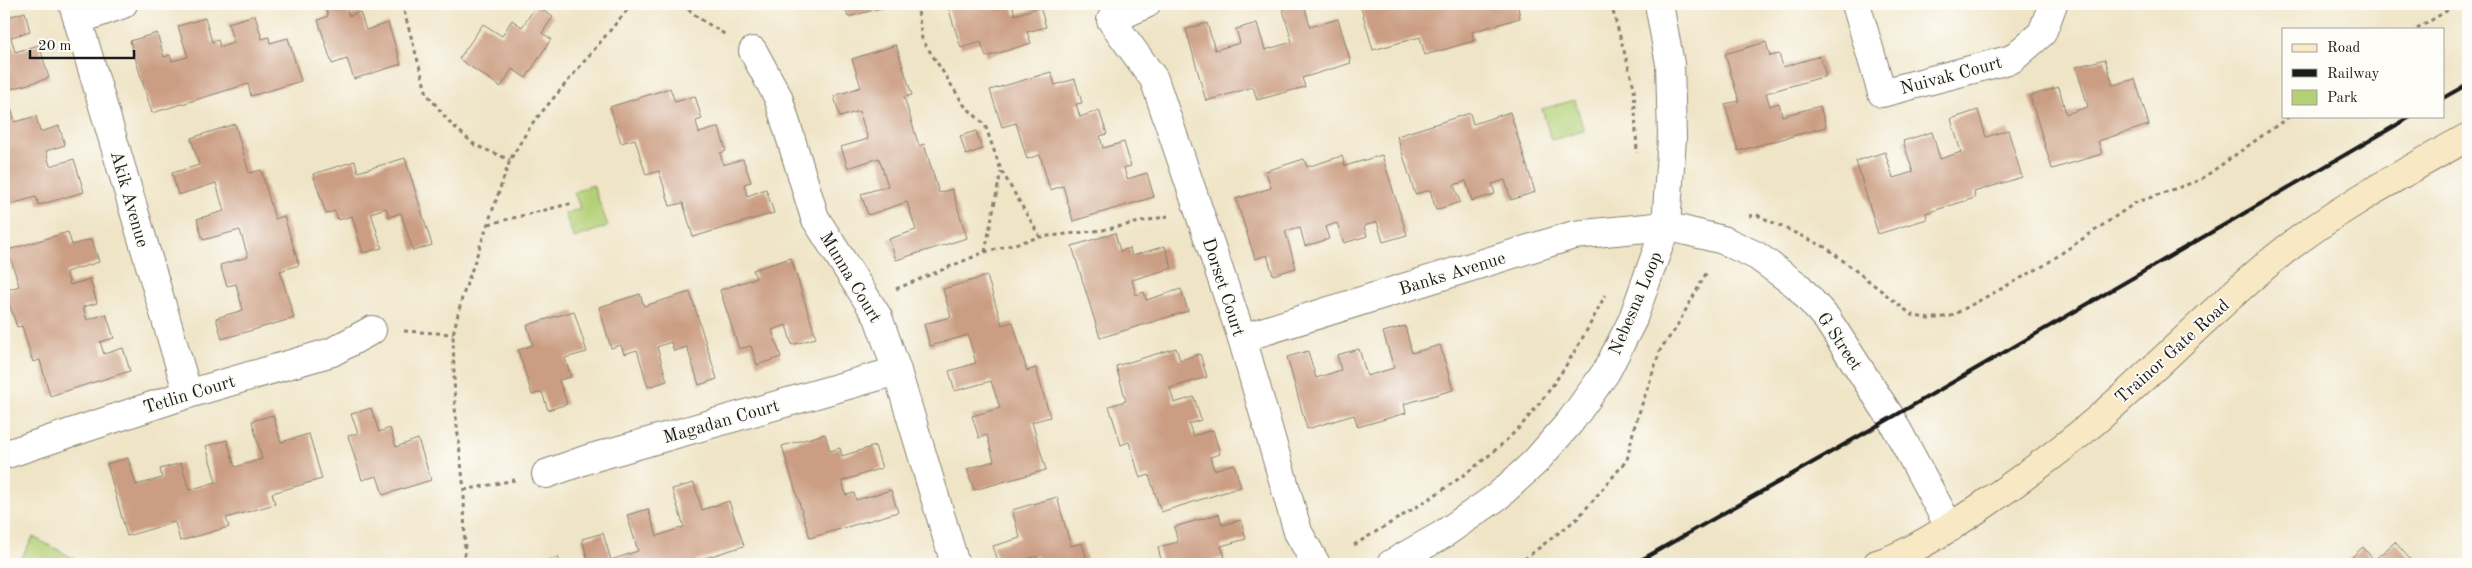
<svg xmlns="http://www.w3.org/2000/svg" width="2472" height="568" viewBox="0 0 2472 568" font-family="'Old Standard TT',serif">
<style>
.green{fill:#b3d077;stroke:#68764a}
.building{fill:#cb9d82}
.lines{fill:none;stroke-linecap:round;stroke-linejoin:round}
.street-casing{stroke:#868071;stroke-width:30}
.secondary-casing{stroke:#868071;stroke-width:30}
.path{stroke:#868071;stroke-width:3;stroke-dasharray:4 4;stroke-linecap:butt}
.street{stroke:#fff;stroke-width:28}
.secondary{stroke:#f8e8c3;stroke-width:28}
.rail{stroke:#1c1c1c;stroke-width:4}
.labels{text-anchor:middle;stroke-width:4;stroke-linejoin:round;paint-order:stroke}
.street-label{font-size:18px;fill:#1c1c1c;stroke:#fdfcf7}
</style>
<rect width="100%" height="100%" fill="#fdfcf7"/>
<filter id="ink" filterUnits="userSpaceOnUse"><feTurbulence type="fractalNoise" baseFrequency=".02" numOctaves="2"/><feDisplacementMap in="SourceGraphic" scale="10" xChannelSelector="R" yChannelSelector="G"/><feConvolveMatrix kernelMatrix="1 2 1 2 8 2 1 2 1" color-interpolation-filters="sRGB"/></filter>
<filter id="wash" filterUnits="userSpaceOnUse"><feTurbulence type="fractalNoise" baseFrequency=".0096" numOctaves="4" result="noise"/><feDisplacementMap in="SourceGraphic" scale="20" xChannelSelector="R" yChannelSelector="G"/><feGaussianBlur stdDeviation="1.12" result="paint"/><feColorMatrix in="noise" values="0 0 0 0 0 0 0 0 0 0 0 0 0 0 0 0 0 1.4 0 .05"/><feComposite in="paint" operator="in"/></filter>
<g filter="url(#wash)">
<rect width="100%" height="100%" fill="#efe4c6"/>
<g class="green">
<path d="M1575,100L1584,131L1551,140L1542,109Z"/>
<path d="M593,185L608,226L574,238L565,214L580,208L574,192Z"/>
<path d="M33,537L85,564H18Z"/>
</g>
<g id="blocks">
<g class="building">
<path d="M324,4H345L349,16L360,12L366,30L388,23L401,64L354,79L347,59L332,64L318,20L328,16Z"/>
<path d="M844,4H888L889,6L848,17Z"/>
<path d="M947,4H992L994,10L1012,4L1015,15L1040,7L1046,27L1027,32L1031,43L986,57L981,42L961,48Z"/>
<path d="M1288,4H1304L1310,27L1338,19L1351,63L1302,78L1305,87L1257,100L1253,87L1206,101L1186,29L1207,23L1215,50L1240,43L1236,29L1257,23L1265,50L1292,42L1282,6Z"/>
<path d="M1360,4H1527L1518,7L1520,18L1472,32L1474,41L1425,55L1420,37L1373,50Z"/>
<path d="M536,6L553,17L542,33L551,39L526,78L512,69L501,87L459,59L483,24L502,36L512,20L522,27Z"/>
<path d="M25,12L30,32L11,37L15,52L39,45L49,78L4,91V14L5,18Z"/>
<path d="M255,15L262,39L269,37L270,43L288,38L301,81L251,96L248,84L152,113L130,41L157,33L164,57L170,55L172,61L188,57L178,26L205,18L212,42L218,40L220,47L234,43L228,23Z"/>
<path d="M1766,42L1770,56L1779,54L1783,67L1820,56L1826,76L1766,93L1770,106L1779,103L1782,116L1820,106L1826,127L1738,151L1725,104L1739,101L1725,54Z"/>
<path d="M896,45L912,95L904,97L919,146L924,144L939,193L952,189L967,238L896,260L889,239L916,230L907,202L868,215L861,194L888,186L879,158L848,168L841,147L868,139L859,111L840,117L834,96L861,87L852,59Z"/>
<path d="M2105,59L2113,85L2135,79L2149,125L2098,141L2102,154L2052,169L2030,96L2059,87L2066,114L2088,107L2076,67Z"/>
<path d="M1051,72L1055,85L1075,79L1082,103L1076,104L1080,117L1099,110L1107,134L1100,136L1103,148L1124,142L1131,166L1124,168L1127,179L1147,173L1154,197L1073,221L1063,186L1050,190L1040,155L1027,159L1016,123L1002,127L990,90Z"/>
<path d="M670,88L675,102L695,96L702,119L696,121L699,133L719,127L726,151L720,153L723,165L743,159L751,182L744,184L747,196L766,189L774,213L693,237L683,203L670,206L659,171L646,175L635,139L621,143L610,107Z"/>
<path d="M11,109L15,122L36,116L40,132L59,126L65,145L46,151L50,166L74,159L84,192L39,205L36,197L4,206V111Z"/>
<path d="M1978,110L1986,137L2008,130L2022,177L1974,192L1975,198L1926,213L1927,219L1878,234L1856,161L1885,152L1893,178L1913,172L1903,141L1932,132L1940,159L1961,152L1951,119Z"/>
<path d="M1510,112L1535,192L1511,200L1505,180L1492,184L1495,194L1472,201L1466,181L1454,185L1460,202L1436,210L1430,190L1415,194L1397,136L1470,113L1473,124Z"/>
<path d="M235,124L249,173L261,170L275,219L284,216L299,265L280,271L294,318L222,339L216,318L243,310L236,284L227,286L220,265L248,257L240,230L203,240L197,219L224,211L216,183L178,195L172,173L199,165L191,138Z"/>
<path d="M976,131L982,149L966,155L960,136Z"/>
<path d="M1382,155L1407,235L1383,242L1377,222L1364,226L1367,236L1344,243L1337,223L1325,227L1329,239L1305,246L1300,227L1285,231L1296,268L1273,275L1267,255L1255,259L1236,199L1271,188L1266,171L1304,159L1307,167L1342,156L1345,166Z"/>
<path d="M405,158L432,245L413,251L401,213L389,217L386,208L371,213L382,248L363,253L352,216L338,220L335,211L326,214L313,174L355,161L358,172Z"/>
<path d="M68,232L72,245L92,239L99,262L66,272L70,285L90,279L97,303L83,307L87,320L106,314L114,338L100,342L104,354L123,348L130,371L50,396L40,360L33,362L22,326L17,327L5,291L19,286L8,250Z"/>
<path d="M1115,233L1120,251L1130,248L1132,256L1165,246L1172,268L1132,280L1136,295L1144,292L1146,300L1181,289L1188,311L1100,338L1072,246Z"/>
<path d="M791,258L816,338L792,345L786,325L772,330L781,357L757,365L751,346L739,349L720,290L756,278L753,270Z"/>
<path d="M987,276L1002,325L1013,322L1027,371L1036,368L1050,417L1032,422L1046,470L974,490L967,469L994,461L987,435L979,438L972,416L1000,408L991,381L955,391L949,371L976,363L968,335L930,346L924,324L951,317L943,289Z"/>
<path d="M690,292L717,379L699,385L687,347L674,351L671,342L657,347L667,381L648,387L637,350L624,354L621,345L611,348L599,307L640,294L644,306Z"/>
<path d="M574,311L587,352L565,358L571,377L559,380L567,404L548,410L542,392L532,395L518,350L533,345L527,325Z"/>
<path d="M1405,326L1412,353L1440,345L1453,390L1404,404L1406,413L1358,427L1354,415L1307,429L1287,357L1308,351L1316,378L1341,370L1337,355L1359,349L1367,376L1394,368L1383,332Z"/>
<path d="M1176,348L1180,360L1200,354L1207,377L1170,388L1174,403L1194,397L1201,420L1189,424L1193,436L1213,430L1220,454L1210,457L1214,470L1234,464L1241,487L1161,512L1149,475L1140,478L1129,442L1121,445L1109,406L1126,401L1116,366Z"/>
<path d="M371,408L379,432L390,428L396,447L418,439L431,480L383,495L377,476L362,480L348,436L358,433L351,414Z"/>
<path d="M273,415L281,442L309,434L322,479L272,493L275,504L226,518L229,527L180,541L175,522L127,536L107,464L128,458L136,485L162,478L160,469L181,463L189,490L216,482L206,446L227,440L235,467L262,459L252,421Z"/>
<path d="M825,434L830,451L840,448L842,456L875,446L882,468L842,481L846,495L854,493L856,500L891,490L898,512L810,538L782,446Z"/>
<path d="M694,483L702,510L729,501L744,546L695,561L696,564H589L582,539L603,533L611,560L638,551L627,515L648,509L657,536L684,527L672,489Z"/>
<path d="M1057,497L1071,546L1082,543L1088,564H1040L1037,556L1010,564H999L993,546L1020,538L1012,510Z"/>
<path d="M1219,514L1222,525L1241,520L1246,539L1221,546L1225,557L1206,562L1207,564H1162L1158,547L1178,542L1174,527Z"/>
<path d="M2395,542L2414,564H2344L2363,547L2374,560Z"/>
<path d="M558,557L560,564H536Z"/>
</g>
</g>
</g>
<g filter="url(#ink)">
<use href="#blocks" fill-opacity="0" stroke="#868071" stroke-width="1"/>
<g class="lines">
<defs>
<g id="street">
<path d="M73,4L188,394"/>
<path d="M1146,4L1111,20L1154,79L1242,338L1298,532L1316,564"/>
<path d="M1856,4L1882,93L2012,59L2042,33L2053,4"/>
<path d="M78,20L123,4"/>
<path d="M753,51L778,97L815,218L878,317L897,371L955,564"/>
<path d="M1242,338L1574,235L1666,226L1723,240L1757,256L1798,286L1827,319L1891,418L1950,528"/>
<path d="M4,455L188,394L332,352L372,330"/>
<path d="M546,474L588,459L897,371"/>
<path d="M1391,564L1442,535L1498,496L1535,462L1570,422L1606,372L1632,321L1666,226L1672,137L1670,64L1659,4"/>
</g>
<path id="secondary" d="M1877,564C1909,555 1954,525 1982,506C2023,478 2063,449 2100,417C2158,367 2211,311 2270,262C2331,212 2400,175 2468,137"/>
</defs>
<use href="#street" class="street-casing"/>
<use href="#secondary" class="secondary-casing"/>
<g class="path">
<path d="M402,4L427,94L450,123L475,145L510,160"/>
<path d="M624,4L628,9"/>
<path d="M682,4L700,19L726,35"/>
<path d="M917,4L922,39L964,105L985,125L1001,170L1040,237"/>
<path d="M1611,4L1634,87L1637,153"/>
<path d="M2417,29L2458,4"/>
<path d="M1749,216L1757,215L1827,248L1912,315L1929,319L1951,316L2043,266L2135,203L2200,180L2290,116"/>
<path d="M489,224L573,203"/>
<path d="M985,252L1001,171"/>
<path d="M896,289L985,252L1040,237L1103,230L1168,216"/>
<path d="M404,331L453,334"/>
<path d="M464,490L515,480"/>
<path d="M1354,545C1410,511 1482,470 1526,420C1558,382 1583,340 1605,295"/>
<path d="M465,564L464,490L455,408L453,334L462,298L510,160L531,125L628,9L636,4"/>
<path d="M1518,564L1578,518L1627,460L1634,428L1661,348L1674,331L1708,270"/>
</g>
<use href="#street" class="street"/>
<use href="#secondary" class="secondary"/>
<g class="rail">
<path d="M2443,98L2468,84"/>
<path d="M1634,564L1891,418L2412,116"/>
</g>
</g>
</g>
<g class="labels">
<g class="street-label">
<text transform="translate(1951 75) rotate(-15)" y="6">Nuivak Court</text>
<text transform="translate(130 199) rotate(74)" y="6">Akik Avenue</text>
<text transform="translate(1452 273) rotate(-17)" y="6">Banks Avenue</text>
<text transform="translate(851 277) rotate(59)" y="6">Munna Court</text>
<text transform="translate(1224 287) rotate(72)" y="6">Dorset Court</text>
<text transform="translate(1635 303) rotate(-67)" y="6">Nebesna Loop</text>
<text transform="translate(1840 341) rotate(56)" y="6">G Street</text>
<text transform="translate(2172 351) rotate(-42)" y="6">Trainor Gate Road</text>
<text transform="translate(189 394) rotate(-17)" y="6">Tetlin Court</text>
<text transform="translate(721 421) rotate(-16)" y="6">Magadan Court</text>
</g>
</g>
<rect width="2472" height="568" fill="none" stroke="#fdfcf7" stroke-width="20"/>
<rect x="2282" y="28" width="162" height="90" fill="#fdfcf7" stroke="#a3a29f"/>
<rect x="2292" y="44" width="25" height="8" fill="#f8e8c3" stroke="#a3a29f"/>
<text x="2327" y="52" font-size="15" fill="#1c1c1c">Road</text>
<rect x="2292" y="69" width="25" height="8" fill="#1c1c1c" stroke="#a3a29f"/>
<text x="2327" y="78" font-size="15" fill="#1c1c1c">Railway</text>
<rect x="2292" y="90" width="25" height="15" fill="#b3d077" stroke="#a3a29f"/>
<text x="2327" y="102" font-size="15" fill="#1c1c1c">Park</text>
<path d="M30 50v8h104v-8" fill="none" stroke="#1c1c1c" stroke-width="2.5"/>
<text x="38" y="50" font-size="15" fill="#1c1c1c" stroke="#fdfcf7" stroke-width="4" paint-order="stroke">20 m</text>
</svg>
